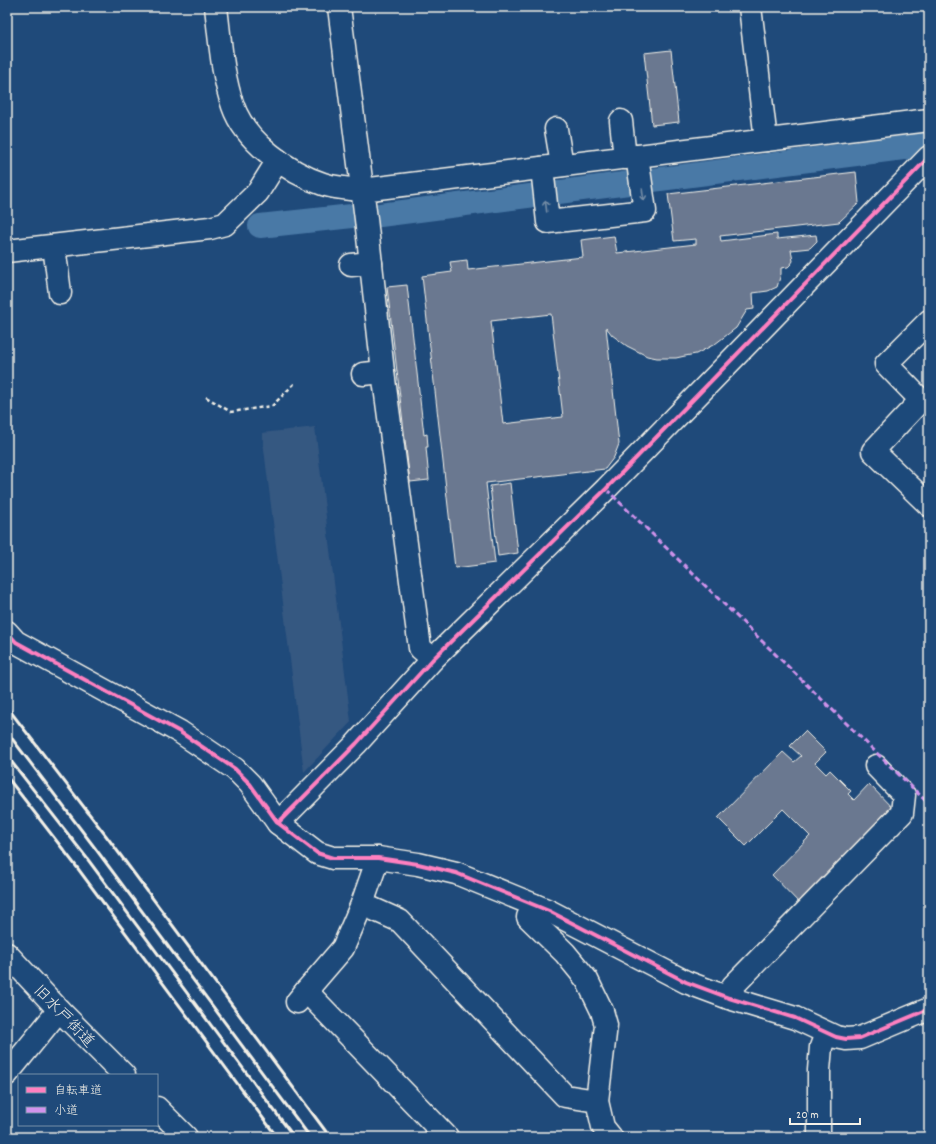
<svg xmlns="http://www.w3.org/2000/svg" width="936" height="1144" viewBox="0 0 936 1144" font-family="Dekko,'Klee One',sans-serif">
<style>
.built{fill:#365881}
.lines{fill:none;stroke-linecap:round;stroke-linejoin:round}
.canal{stroke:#4a79a6;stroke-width:24}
.building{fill:#6b7890;stroke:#f4f1e8;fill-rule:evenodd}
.minor-casing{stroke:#f4f1e8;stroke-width:25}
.path{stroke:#f4f1e8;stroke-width:2.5;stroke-dasharray:4 3;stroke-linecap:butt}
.minor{stroke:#1f4a7a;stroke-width:22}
.rail{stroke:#f4f1e8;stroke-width:3}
.quiet{stroke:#d193ec;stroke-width:3;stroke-dasharray:6 3;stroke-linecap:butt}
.cycleway-casing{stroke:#1f4a7a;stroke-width:6}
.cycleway{stroke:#ff80c0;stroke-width:4}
.oneway{stroke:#748da6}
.labels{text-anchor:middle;stroke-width:4;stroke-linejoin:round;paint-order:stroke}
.street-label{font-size:16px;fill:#f4f1e8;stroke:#1f4a7a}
</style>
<rect width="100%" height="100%" fill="#1f4a7a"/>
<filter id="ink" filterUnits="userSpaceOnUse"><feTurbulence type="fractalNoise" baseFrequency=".025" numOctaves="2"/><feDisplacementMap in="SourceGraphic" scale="8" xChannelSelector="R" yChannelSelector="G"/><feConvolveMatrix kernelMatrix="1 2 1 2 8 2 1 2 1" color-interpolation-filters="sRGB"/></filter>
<g filter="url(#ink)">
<path class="built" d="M315,427L351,722L304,772L262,433Z"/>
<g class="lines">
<path class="canal" d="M260,226L352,216L380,215L911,147L929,131"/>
</g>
<g class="building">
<path d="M671,50L679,122L652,125L644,53Z"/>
<path d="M856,172L859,203L839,222L720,236L721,241L777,234V239L816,235L817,241L810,248L791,250L793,261L791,264L788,267L781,268V274L777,287L768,291L753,293L754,309L747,310L736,328L715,344L696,354L685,356L676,358H657L647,356L627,346L612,335L606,327L619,444L614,457L605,469L486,483L495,563L455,568L422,276L452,272L450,262L467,260L468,270L583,257L581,240L614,236L617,253L696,244V239L674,241L668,194ZM551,314L563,417L503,424L491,321Z"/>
<path d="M407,285L424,435L427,434L428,447H426L429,480L410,482L387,287Z"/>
<path d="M510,483L518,553L498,556L490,486Z"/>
<path d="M805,731L826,752L815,763L826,774L830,770L851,791L848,794L854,800L869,784L896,812L803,907L772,875L810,836L783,809L746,846L718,818L783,752L794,762L801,756L790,746Z"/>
</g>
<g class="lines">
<defs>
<g id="minor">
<path d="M216,7C220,40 222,75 233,106C245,141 289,173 323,184C335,188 349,189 362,190L929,120"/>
<path d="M339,7L366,219L383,372L420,648L433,659"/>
<path d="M750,7L766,140"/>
<path d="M621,121L625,158"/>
<path d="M556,129L562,165"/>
<path d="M542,168L548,222L645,211L637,156"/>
<path d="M54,246L60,293"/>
<path d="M7,251L210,228L225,224L258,192L278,160"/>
<path d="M351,265L371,263"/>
<path d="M929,321L886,364L921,400L873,451L929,505"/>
<path d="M363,374L383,372"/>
<path d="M7,632L16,642L180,732L235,769L250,784L278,823L317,853L333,858H378L418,864L456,873L549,911L686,982L729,998L795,1018L836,1037L846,1039L860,1038L929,1009"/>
<path d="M278,823L356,744L433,659L606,489L929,157"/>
<path d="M362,904L400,921L565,1096L597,1101L603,1127L611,1137"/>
<path d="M534,905L528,917L565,953L587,980L602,1011L606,1025L597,1101"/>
<path d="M7,954L59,1010L124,1075"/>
<path d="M306,991L447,1137"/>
<path d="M729,998L733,986L902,813L904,795L876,766"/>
<path d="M297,1002L306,991L343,948L362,904L378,858"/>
<path d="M7,1074L59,1010"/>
<path d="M157,1108L186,1137"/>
<path d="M819,1137V1070L821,1047L826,1034"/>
</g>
</defs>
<use href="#minor" class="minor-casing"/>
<path class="path" d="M206,397L231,412L272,406L295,383"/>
<use href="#minor" class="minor"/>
<g class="rail">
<path d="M7,707L107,837L330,1137"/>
<path d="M7,732L95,848L310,1137"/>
<path d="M7,756L86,857L294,1137"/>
<path d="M7,777L76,866L277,1137"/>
</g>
<path class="quiet" d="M606,489L929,804"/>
<defs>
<g id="cycleway">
<path d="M7,632L16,642L180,732L235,769L250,784L278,823L317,853L333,858H378L418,864L456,873L549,911L686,982L729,998L795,1018L836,1037L846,1039L860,1038L929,1009"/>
<path d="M278,823L356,744L433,659L606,489L929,157"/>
</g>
</defs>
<use href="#cycleway" class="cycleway-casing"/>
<use href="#cycleway" class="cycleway"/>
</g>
<defs><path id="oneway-shaft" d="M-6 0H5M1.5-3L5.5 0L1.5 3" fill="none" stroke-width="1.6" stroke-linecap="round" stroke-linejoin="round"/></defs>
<g class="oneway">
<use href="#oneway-shaft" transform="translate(643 195) rotate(82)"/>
<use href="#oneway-shaft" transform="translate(546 206) rotate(-97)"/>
</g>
</g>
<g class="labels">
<g class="street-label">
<text transform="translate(65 1015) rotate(46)" y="6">旧水戸街道</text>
</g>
</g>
<rect width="936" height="1144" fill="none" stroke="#1f4a7a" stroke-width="24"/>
<rect x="12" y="12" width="912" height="1120" fill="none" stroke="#f4f1e8" stroke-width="1.5" filter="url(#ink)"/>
<rect x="18" y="1074" width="140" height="52" fill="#1f4a7a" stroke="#748da6"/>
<rect x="26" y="1087" width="20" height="6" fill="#ff80c0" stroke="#748da6"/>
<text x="54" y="1094" font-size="12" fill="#f4f1e8">自転車道</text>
<rect x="26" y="1107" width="20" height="6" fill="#d193ec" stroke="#748da6"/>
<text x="54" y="1114" font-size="12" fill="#f4f1e8">小道</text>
<path d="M790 1118v6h70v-6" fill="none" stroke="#f4f1e8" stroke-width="2"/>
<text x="796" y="1118" font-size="12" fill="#f4f1e8" stroke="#1f4a7a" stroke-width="3" paint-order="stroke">20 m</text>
</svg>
